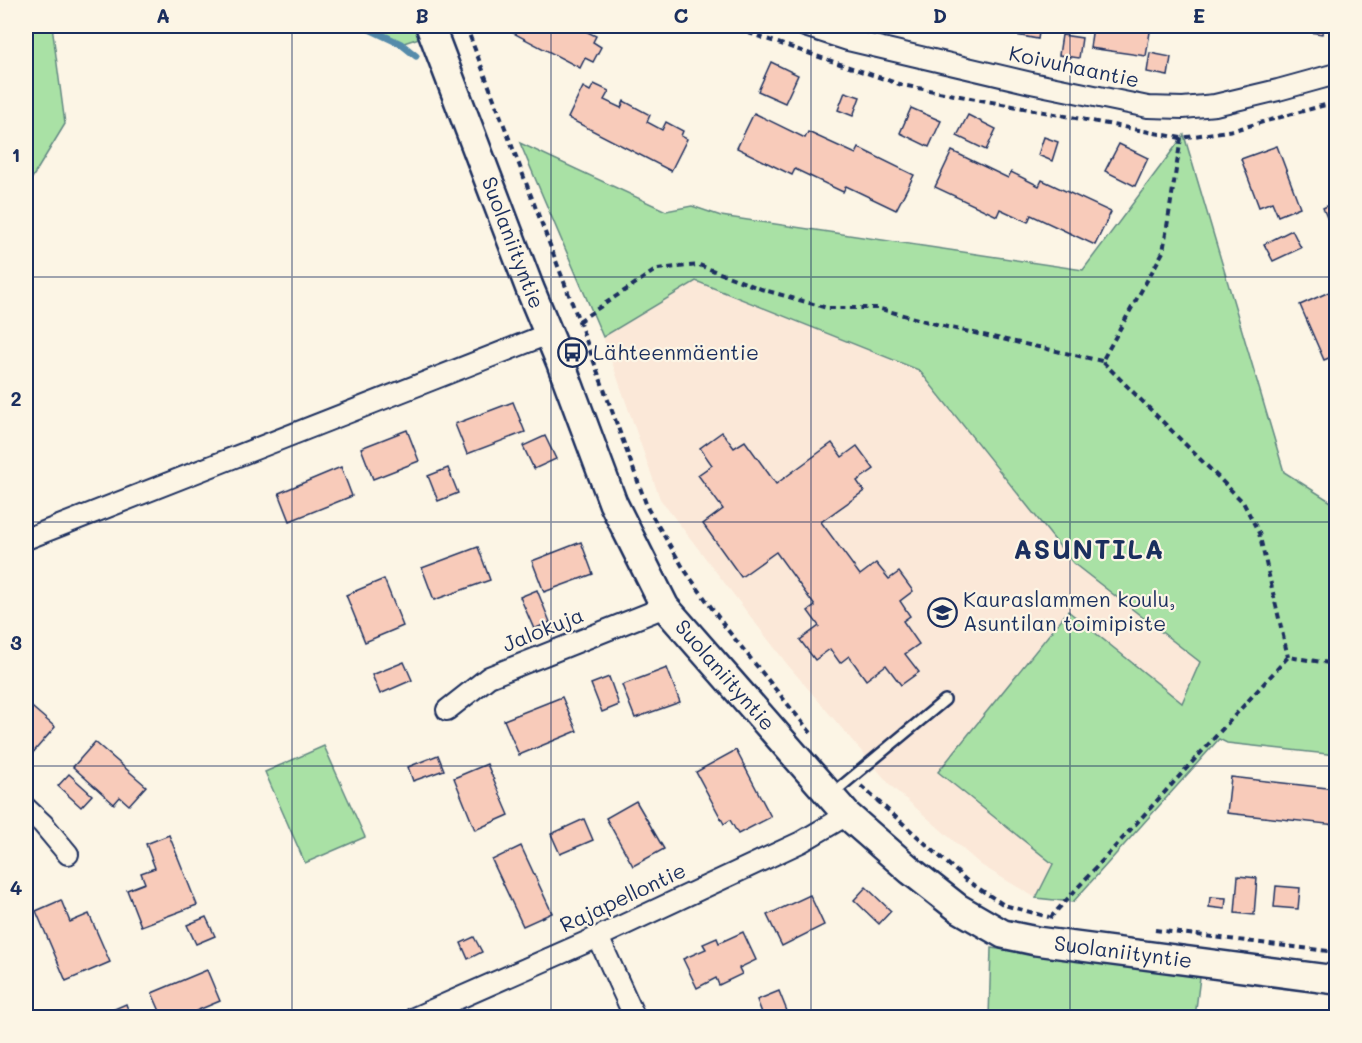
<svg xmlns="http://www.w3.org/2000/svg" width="1362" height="1043" viewBox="0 0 1362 1043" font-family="Mali,sans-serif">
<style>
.built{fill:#fbe8d8}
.green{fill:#a9e1a5;stroke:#628882;stroke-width:1.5}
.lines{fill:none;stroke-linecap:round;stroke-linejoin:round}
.stream{stroke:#558baa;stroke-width:7}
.building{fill:#f8cbba;stroke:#1b2f5e;stroke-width:1.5}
.lane-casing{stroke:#1b2f5e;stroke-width:14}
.street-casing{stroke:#1b2f5e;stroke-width:24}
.secondary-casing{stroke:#1b2f5e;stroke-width:32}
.path{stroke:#1b2f5e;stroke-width:4;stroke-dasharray:6 4.5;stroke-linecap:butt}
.lane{stroke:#fcf5e5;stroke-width:9}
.street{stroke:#fcf5e5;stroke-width:20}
.secondary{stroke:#fcf5e5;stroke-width:27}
.grid{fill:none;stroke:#1b2f5e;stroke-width:1.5;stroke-opacity:0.55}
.labels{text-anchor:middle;stroke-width:4.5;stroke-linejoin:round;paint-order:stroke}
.street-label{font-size:21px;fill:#1b2f5e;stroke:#fcf5e5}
.poi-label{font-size:21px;fill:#1b2f5e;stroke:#fcf5e5;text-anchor:start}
.district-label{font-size:27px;font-weight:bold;letter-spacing:1.5px;fill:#1b2f5e;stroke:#fcf5e5}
.neatline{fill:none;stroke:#1b2f5e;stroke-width:2}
.grid-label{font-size:20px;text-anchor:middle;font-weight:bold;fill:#1b2f5e}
</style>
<rect width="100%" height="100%" fill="#fcf5e5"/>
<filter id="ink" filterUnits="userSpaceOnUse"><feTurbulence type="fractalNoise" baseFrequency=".0167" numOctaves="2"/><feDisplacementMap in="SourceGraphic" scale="12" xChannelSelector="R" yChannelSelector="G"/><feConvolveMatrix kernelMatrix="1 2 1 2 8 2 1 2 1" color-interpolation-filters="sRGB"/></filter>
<g filter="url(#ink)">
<path class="built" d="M696,281L919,370L1073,563L1200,662L1183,704L1053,864L1036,898L981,865L891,786L787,664L660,499L603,337Z"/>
<g class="green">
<path d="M26,26H52L65,124L26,188Z"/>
<path d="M363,26H415L419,38L401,44Z"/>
<path d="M1184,135L1284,472L1336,505V755L1227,743L1219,739L1073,902L1036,898L1053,864L938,772L1068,611L1182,703L1200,662L1073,563L919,370L696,281L603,337L520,143L666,211L692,206L721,216L1083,270Z"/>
<path d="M324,746L365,837L305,863L265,772Z"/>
<path d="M991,948L1200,977L1195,1017L989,1018Z"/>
</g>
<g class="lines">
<path class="stream" d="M363,26L401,44L416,56"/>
</g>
<g class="building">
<path d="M500,26H585L583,30L596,36L593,42L601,47L593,62L585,58L580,68Z"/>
<path d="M968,26H1040L1038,39Z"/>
<path d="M1093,26H1151L1146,56L1090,48Z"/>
<path d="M1271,26H1324L1322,34Z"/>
<path d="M1062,35L1082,38L1079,58L1059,55Z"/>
<path d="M1150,53L1171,57L1168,76L1147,72Z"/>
<path d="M771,62L798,75L785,103L758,91Z"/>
<path d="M594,84L609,91L604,100L621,108L624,101L650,115L647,122L662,130L666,122L683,131L681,136L687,139L671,171L568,118L583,87L590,91Z"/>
<path d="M845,92L860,97L853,116L838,110Z"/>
<path d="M911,108L941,121L929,147L900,133Z"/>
<path d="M754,113L805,138L808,132L856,154L859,148L914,175L896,210L846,186L843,192L795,169L792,175L737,148Z"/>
<path d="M968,115L996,129L986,150L957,136Z"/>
<path d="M1044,137L1058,142L1052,161L1038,155Z"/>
<path d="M1119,144L1148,158L1135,186L1105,171Z"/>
<path d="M1277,146L1300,207L1278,216L1272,202L1259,207L1241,159Z"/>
<path d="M952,151L1008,178L1011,172L1039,186L1042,180L1111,212L1095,245L1031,215L1028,222L1000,209L997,216L935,187Z"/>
<path d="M1336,202V231L1333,232L1323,208Z"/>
<path d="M1292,230L1301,248L1273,261L1264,244Z"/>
<path d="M1336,289V355L1324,360L1300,305Z"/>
<path d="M513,402L525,432L467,454L455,424Z"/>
<path d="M407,430L419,461L373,479L361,448Z"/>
<path d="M722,432L734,448L745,441L776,484L832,443L842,457L857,446L874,469L857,481L864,491L821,522L860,575L876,563L889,579L899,572L913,591L900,601L910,616L903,621L919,644L905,654L919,672L901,685L886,665L866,680L849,656L840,663L830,649L815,660L800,640L819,626L808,611L815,606L776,552L741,577L703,524L723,509L698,475L712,465L700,448Z"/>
<path d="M545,436L556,459L534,469L523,446Z"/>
<path d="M341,467L352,496L290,521L279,493Z"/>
<path d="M448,468L458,493L438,501L428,476Z"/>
<path d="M581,542L593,574L544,592L532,561Z"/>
<path d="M478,547L490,580L434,600L422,568Z"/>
<path d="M384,579L403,626L365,642L346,595Z"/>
<path d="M537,590L550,622L534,629L520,597Z"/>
<path d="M404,662L412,680L380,694L372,675Z"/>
<path d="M667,668L680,702L635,718L622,685Z"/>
<path d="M609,677L619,705L602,712L591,684Z"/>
<path d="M562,697L577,731L519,755L504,720Z"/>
<path d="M26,702L55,727L31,755L26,750Z"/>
<path d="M95,742L146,786L129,805L120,797L114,804L73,767Z"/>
<path d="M736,750L771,817L738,834L730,820L724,824L696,772Z"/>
<path d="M438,755L444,770L413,781L408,767Z"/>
<path d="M487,764L509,815L475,830L454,778Z"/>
<path d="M69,774L92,795L81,807L58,786Z"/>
<path d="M1231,777L1336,789V825L1227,813Z"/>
<path d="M636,801L664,849L633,866L606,818Z"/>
<path d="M584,819L593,840L560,854L551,834Z"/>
<path d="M169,835L197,905L141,926L127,890L145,883L141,873L155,868L146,844Z"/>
<path d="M521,846L552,913L523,926L492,860Z"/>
<path d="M1238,876L1257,878L1254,915L1235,913Z"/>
<path d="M1276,886L1300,888L1298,909L1274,907Z"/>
<path d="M866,887L891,911L879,924L854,900Z"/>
<path d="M810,895L824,925L782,946L767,915Z"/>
<path d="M1210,897L1226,898L1225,909L1209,907Z"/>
<path d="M61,900L70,922L89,914L110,962L66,981L36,911Z"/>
<path d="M206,917L215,936L196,944L187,925Z"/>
<path d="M743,932L756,960L739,968L742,974L719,985L716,978L697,988L683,959L706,949L703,944L717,938L719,943Z"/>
<path d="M474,937L482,952L468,959L461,943Z"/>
<path d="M207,970L220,1001L196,1011L198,1018H183V1016L163,1018L152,993Z"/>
<path d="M779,991L787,1011L771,1018H764L757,1000Z"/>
<path d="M126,1004L131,1018H94Z"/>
</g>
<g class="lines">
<defs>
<path id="lane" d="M832,794L945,700"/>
<g id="street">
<path d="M805,26L848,40L1031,83L1148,107L1183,108L1215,105L1278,90L1336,74"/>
<path d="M26,539L548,334"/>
<path d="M447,710L489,677L665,607"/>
<path d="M26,808L43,824L68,854"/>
<path d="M598,937L635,1018"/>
<path d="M414,1018L598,937L801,842L847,815"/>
</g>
<g id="secondary">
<path id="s1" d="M430,26L530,289L560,361L613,503L665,607L847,815L911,871L958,908L1003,934L1036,941L1336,980"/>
</g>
</defs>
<use href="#lane" class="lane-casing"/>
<use href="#street" class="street-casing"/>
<use href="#secondary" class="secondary-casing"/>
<g class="path">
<path d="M466,26L579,321L648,509L684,569L726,628L811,733"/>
<path d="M728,26L902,85L1181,138L1234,130L1336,102"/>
<path d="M1181,138L1163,252L1102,361L1243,502L1259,533L1288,657"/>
<path d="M579,321L657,269L699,265L761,289L827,308H877L947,327L1102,361"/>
<path d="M861,786L966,880L1004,905L1049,917"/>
<path d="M1050,918L1288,657L1336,664"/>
<path d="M1155,930L1336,952"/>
</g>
<use href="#lane" class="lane"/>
<use href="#street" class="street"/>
<use href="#secondary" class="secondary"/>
</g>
</g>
<path class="grid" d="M292,26V1018M551,26V1018M811,26V1018M1070,26V1018M26,277H1336M26,522H1336M26,766H1336"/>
<defs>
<symbol id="bus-ring" viewBox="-11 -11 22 22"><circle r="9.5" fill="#fcf5e5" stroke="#1b2f5e" stroke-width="1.5"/><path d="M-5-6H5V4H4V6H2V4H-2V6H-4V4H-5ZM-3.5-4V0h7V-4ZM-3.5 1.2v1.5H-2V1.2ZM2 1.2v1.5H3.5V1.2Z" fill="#1b2f5e"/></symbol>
<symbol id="school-ring" viewBox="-11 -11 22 22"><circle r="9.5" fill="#fcf5e5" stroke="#1b2f5e" stroke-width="1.5"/><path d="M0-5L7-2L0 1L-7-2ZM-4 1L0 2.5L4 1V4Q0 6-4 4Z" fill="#1b2f5e"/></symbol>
</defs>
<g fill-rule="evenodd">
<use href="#bus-ring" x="556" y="336" width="33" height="33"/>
<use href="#school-ring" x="926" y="596" width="33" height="33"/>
</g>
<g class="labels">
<g class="street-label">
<text transform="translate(1074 67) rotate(12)" y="7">Koivuhaantie</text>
<text dy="7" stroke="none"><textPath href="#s1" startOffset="232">Suolaniityntie</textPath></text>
<text transform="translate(543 630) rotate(-22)" y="7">Jalokuja</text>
<text dy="7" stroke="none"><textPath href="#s1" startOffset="718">Suolaniityntie</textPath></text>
<text transform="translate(623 898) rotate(-25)" y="7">Rajapellontie</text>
<text dy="7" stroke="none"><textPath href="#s1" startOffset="1222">Suolaniityntie</textPath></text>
</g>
<g class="poi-label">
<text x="593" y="360">Lähteenmäentie</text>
<text x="963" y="607">Kauraslammen koulu,<tspan x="963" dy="24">Asuntilan toimipiste</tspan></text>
</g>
<g class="district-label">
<text x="1089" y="559">ASUNTILA</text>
</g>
</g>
<rect width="1362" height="1043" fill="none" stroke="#fcf5e5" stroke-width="66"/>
<rect x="33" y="33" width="1296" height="977" class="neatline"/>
<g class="grid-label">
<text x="163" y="23">A</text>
<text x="422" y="23">B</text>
<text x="681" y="23">C</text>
<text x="940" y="23">D</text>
<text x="1199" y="23">E</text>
<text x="16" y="162">1</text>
<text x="16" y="406">2</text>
<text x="16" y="650">3</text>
<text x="16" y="895">4</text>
</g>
</svg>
